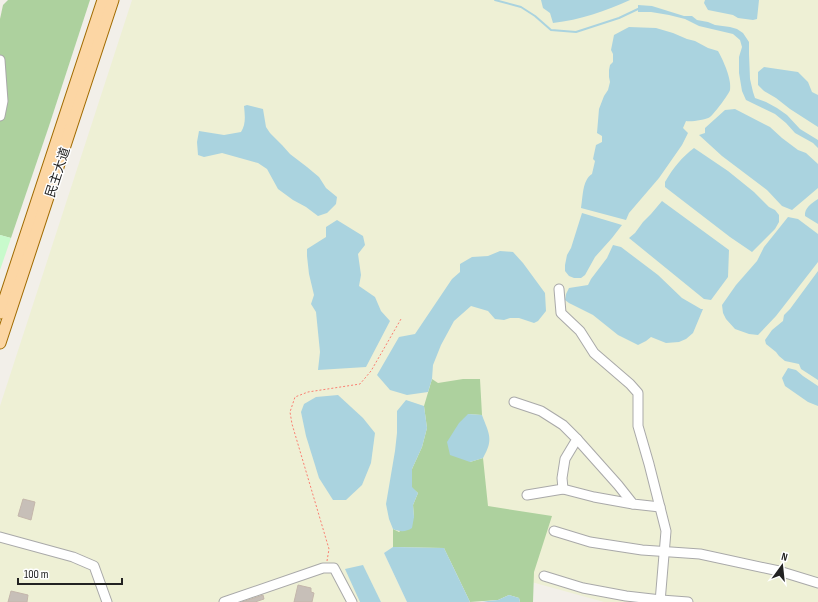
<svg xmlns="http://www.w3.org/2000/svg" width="818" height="602" viewBox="0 0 818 602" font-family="'Sofia Sans Condensed','Noto Sans SC',sans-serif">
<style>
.farmland{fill:#eef0d5}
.forest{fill:#add19e}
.park{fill:#c8facc}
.water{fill:#aad3df}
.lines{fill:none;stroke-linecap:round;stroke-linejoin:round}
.stream{stroke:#aad3df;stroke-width:2}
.building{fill:#c7bfb8;stroke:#c4b6ab}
.minor-casing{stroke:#a9a9a9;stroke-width:11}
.major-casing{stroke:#a06b00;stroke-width:13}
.path{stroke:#fa8072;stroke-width:1;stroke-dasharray:2 2;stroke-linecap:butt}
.minor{stroke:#fff;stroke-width:9}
.major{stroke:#fcd6a4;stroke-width:11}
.labels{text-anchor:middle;stroke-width:3;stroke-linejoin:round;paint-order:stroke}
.street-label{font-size:13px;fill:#222;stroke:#fff}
</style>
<rect width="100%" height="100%" fill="#f2efe9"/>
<path class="farmland" d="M132,0H818V602H604L393,544V547L384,553L407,602H0V406Z"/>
<g class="forest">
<path d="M8,0H90L49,126L11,238L0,235V19L3,5Z"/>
<path d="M432,379L438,383L463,379H480L482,415L468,414L470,462L483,458L488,506L552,516L534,572L533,602H520L519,598L509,595L498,600L470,602L444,548L393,547V529L399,532L414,517L413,505L418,493L412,488V469L422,447L427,428L424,406Z"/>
</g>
<path class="park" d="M0,235L11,238L0,270Z"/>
<g class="water">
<path d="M541,0H630C606,11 580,20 553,23L550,13L543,8Z"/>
<path d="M705,0H759L757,19L753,20L738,18L733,15L708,10L704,3Z"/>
<path d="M638,5L652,6L684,16H692L697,20L708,22L715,25L730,27L737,29L743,33L749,42V54L750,79L753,92L755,98L766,102L777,108L787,115L800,129L818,140V148L813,143L795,133L786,123L775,114L746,100L742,91L739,73V57L742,47L740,40L733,34L699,26L685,19L669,15L651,12H638Z"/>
<path d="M629,27L656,28L673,33L687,39L695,41L708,48L718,51C723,60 732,79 730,90C729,94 714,114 710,117C705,120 691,122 686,121L683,128L688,133L682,145L659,178L629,213L626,220L581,208C583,198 582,180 592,174L595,161L593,159L596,145L602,142V136L597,133L599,109L604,96L608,90L610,82L609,77V70L610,65L613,62V54L611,50L614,35Z"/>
<path d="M764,67L798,72L808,82L812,92L818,95V127L790,109L776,98L764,91L758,85V72Z"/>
<path d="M247,105L263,109L266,127L270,133L282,145L290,154L307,167L319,177L326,188L337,197L336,204L327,213L318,216L306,207L293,200L278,189L267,169L258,163L222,153L204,157L198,155L197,142L199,131L224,135L241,132C246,124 245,116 244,106Z"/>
<path d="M735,109L770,127L782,138L798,150L806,153L818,164V188L792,210L782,206L767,190L722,156L699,135L705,133V128L725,110Z"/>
<path d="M694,148L728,171L754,192L769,207L775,210L779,215V222L775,229L752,252L730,237L665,187V182C673,168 682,157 694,148Z"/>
<path d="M818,199V224L805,216C804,208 812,203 818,199Z"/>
<path d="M662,201L729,250L728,277L711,300L704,299L629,238L635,233L643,222L651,214Z"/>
<path d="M582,213L622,225L612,238L595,257L585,275L581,278H574L569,276L565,271V265L567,255L571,248Z"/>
<path d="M788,217L798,219L818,234V262L776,316L758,335L749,334L735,329L726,319L723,313L722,305L736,285L757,261L764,247Z"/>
<path d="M337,220L363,236L365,245L358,254L361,275L359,286L375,297L381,311L390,321L366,367L318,370L320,352L316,312L311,304L314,295L309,274L307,256V249L326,237V227Z"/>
<path d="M613,245L621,247L658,275L682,298L701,309H703L693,333L686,339L679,342L666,343L651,337L646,341L638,345L618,335L593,315L569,303L565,300L566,294L569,288L588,285L591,279L607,258Z"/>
<path d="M500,251L513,252L523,263L545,293L546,311L538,321L534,323L519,318H510L504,320L495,319L488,311L471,306L454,321L441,345L433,365L432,379L428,392L407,395L390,390L377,375L399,337L415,334L452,279L460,272V264L472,257L488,256Z"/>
<path d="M818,271V380L801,369L799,364L785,361L779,356L776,352L766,344L765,340L772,330L783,321L784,315L790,309Z"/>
<path d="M788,368L796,370L803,376L818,386V406L808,402L785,386L782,378Z"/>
<path d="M338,395L363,418L375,433L371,463L362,485L346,500H333L319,478L306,436L301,412L304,404L316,397Z"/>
<path d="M406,400L424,406L427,428L422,447L412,469V487L418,493L413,505L414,517L412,528C406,532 400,532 393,529L389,519L386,504L395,451L397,433V411Z"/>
<path d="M468,414L482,415C489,434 494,439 483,458L470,462L450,455L447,442L459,423Z"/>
<path d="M393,547L444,548L470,602H407L384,553Z"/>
<path d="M363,565L381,602H360L345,569Z"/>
<path d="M509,595L519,598L520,602H482L488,601L498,600Z"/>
</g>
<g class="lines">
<path class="stream" d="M495,0L521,7L535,16L551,30L576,32L619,18L638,9"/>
</g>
<g class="building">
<path d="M23,499L35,502L31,520L18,516Z"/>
<path d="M298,585L311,588V592L314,593L312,602H294Z"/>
<path d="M11,591L28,595L27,602H8Z"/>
<path d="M263,595L264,599L255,602H242Z"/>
</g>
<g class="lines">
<defs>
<g id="minor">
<path d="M0,60L3,101L0,116"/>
<path d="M559,289L561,313L580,331L594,353L630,384L638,393V426L649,464L666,531L660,602"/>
<path d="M514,402L541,411L563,425L577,439L565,459L562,478L563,489L527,495"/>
<path d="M577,439L618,485L633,504L660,507"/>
<path d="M563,489L594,497L633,504"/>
<path d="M554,531L590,542L642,550L700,554L779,571L818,583"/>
<path d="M0,537L73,557L94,566L107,602"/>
<path d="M544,576L583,588L626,596L661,600L688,602"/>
<path d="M224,602L323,568H334L352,602"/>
</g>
<g id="major">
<path d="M0,313L103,0"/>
<path d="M0,343L113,0"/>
</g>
</defs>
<use href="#minor" class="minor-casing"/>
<use href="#major" class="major-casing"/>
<path class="path" d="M327,561L329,549L292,424L290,412L295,397L308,392L360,384L371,371L401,319"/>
<use href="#minor" class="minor"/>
<use href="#major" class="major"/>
</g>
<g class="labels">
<g class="street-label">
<text transform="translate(57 172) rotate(-72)" y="5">民主大道</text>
</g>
</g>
<g transform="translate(782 566) rotate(15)" stroke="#ffffff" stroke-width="3" paint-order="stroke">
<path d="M0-3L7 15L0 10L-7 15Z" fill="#222222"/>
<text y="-6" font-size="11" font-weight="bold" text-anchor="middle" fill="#222222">N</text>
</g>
<path d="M18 578v6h104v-6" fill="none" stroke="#222222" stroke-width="2"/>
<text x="24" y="578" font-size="12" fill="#222222" stroke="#ffffff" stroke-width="3" paint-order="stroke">100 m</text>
</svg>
